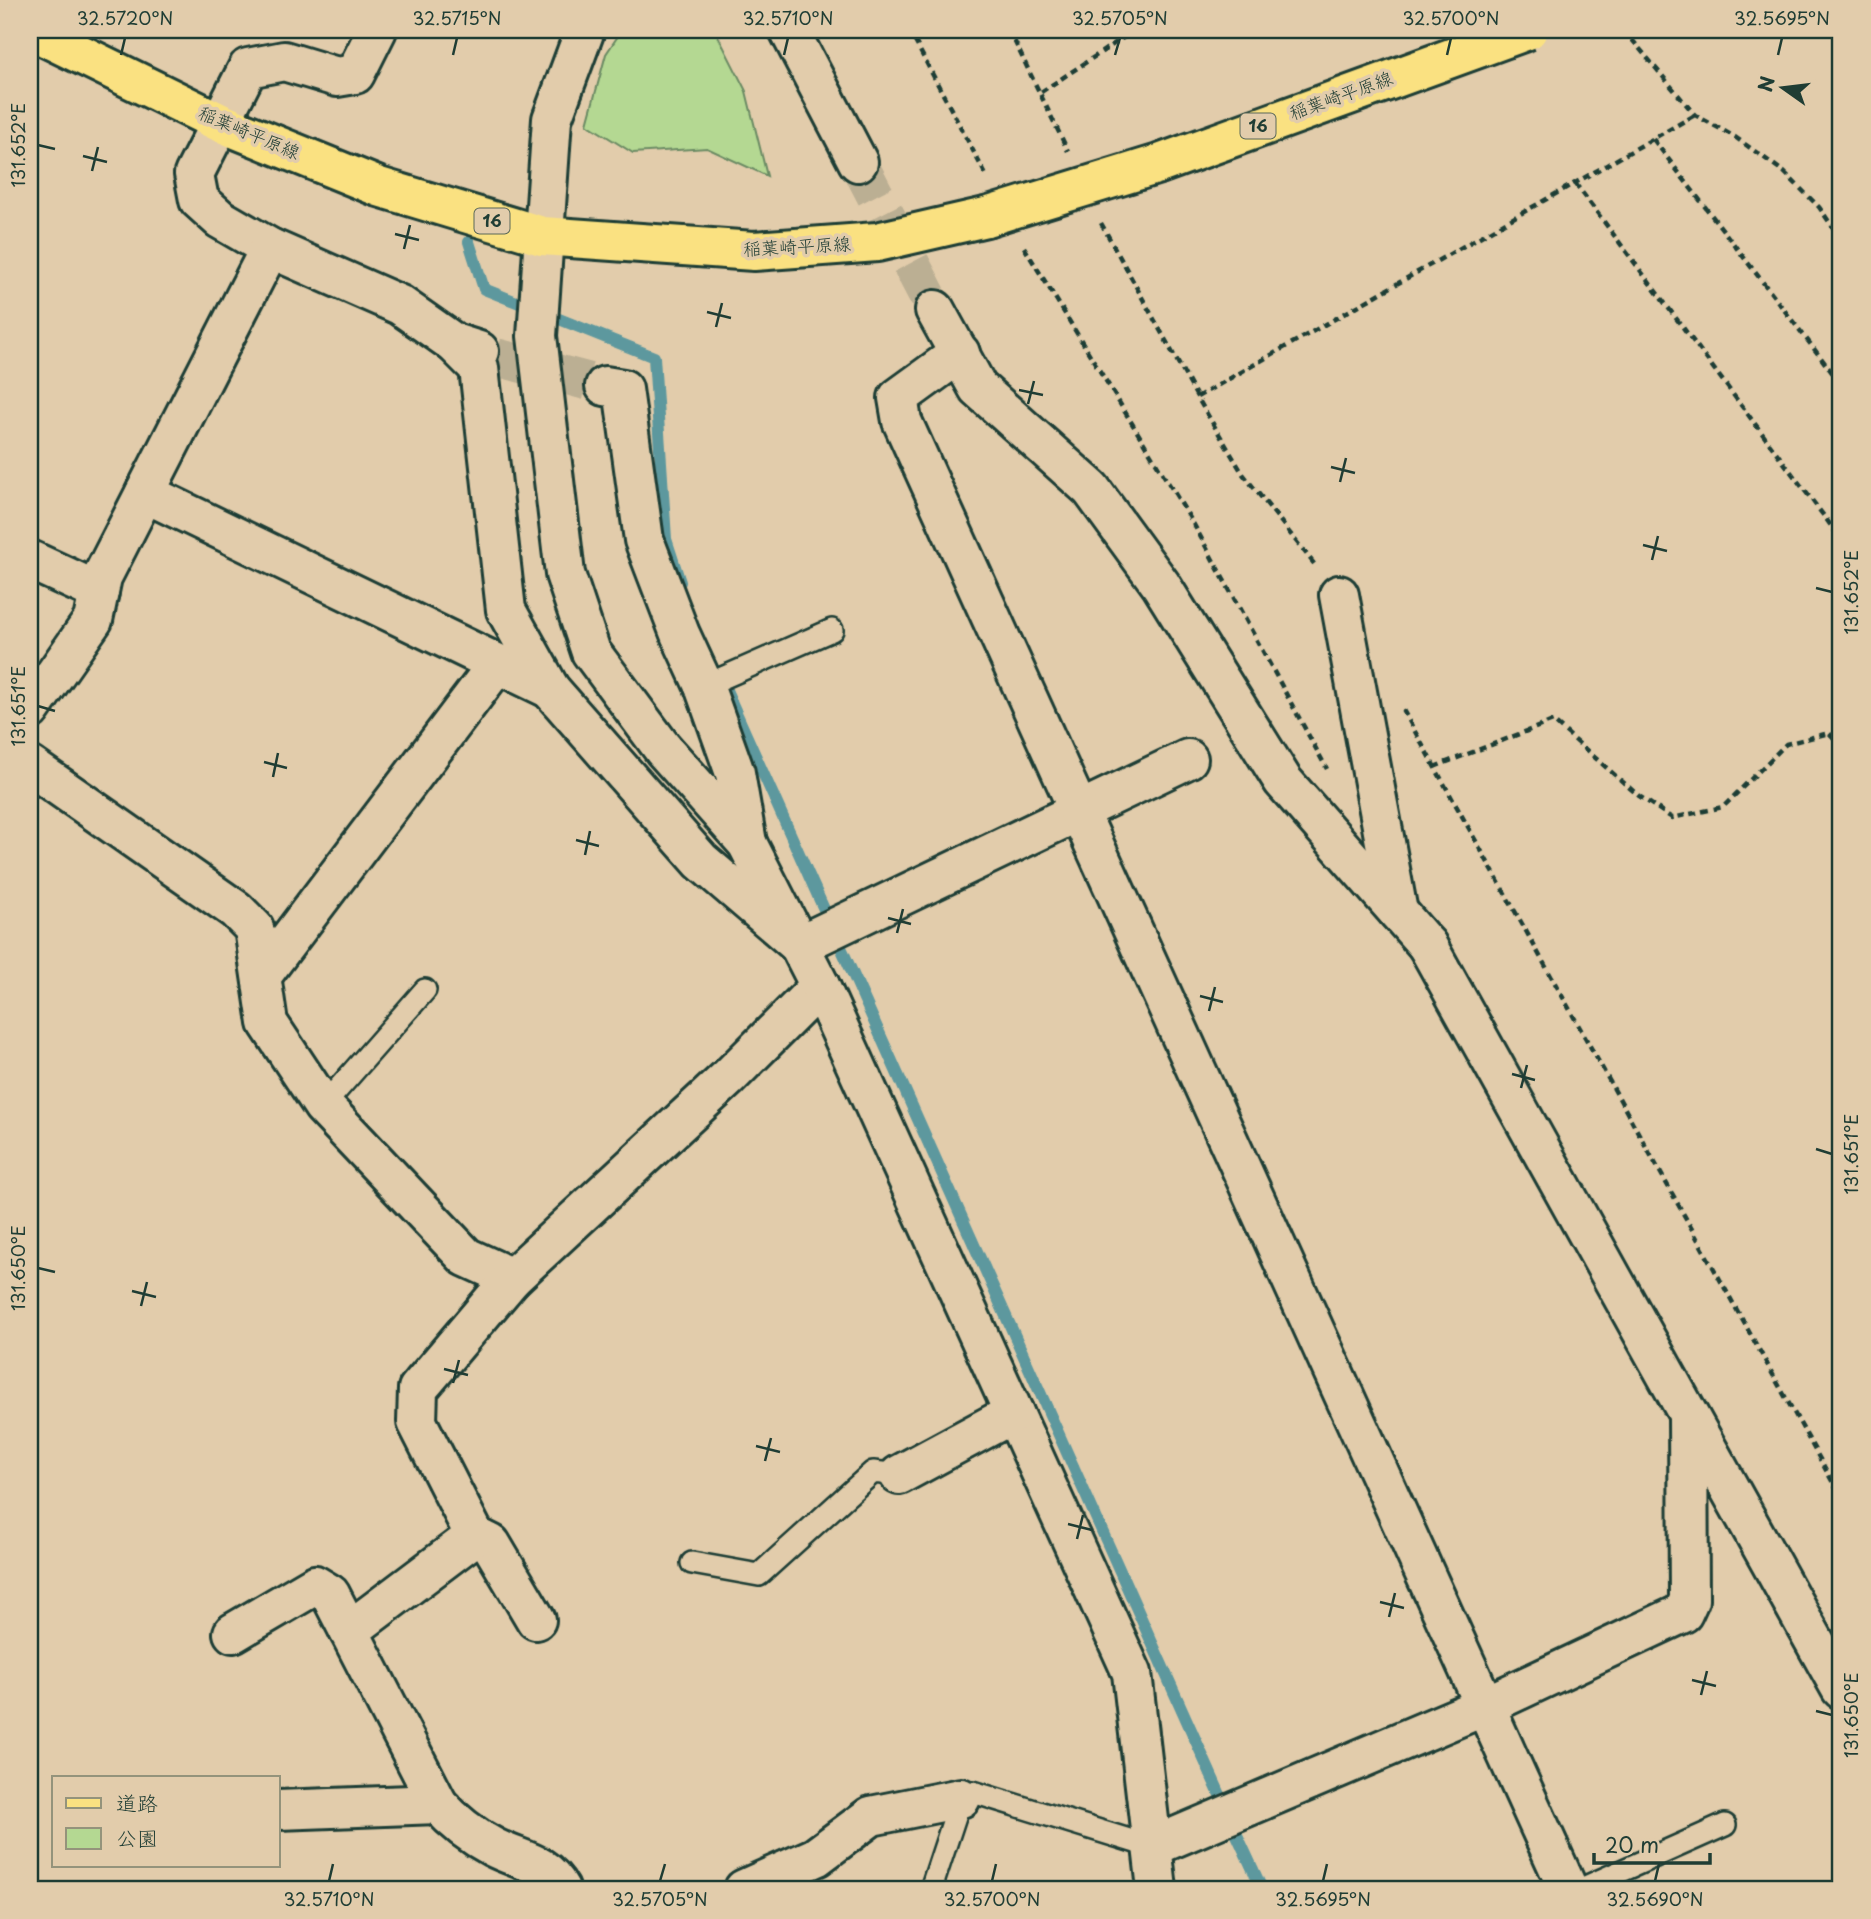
<svg xmlns="http://www.w3.org/2000/svg" width="1871" height="1919" viewBox="0 0 1871 1919" font-family="'Playpen Sans','Klee One',sans-serif">
<style>
.green{fill:#b4d892;stroke:#6a8a63;stroke-width:2}
.lines{fill:none;stroke-linecap:round;stroke-linejoin:round}
.stream{stroke:#5d989e;stroke-width:12}
.minor-tunnel{stroke:#bbaf93;stroke-width:38;stroke-dasharray:38 19;stroke-linecap:butt}
.tertiary-tunnel{stroke:#bbaf93;stroke-width:38;stroke-dasharray:38 19;stroke-linecap:butt}
.service-casing{stroke:#1f3d34;stroke-width:26}
.minor-casing{stroke:#1f3d34;stroke-width:44}
.tertiary-casing{stroke:#1f3d34;stroke-width:44}
.primary-casing{stroke:#1f3d34;stroke-width:44}
.path{stroke:#1f3d34;stroke-width:4.5;stroke-dasharray:7 5;stroke-linecap:butt}
.service{stroke:#e2ccab;stroke-width:21}
.minor{stroke:#e2ccab;stroke-width:38}
.tertiary{stroke:#e2ccab;stroke-width:38}
.primary{stroke:#fae181;stroke-width:38}
.primary-bridge-casing{stroke:#1f3d34;stroke-width:44;stroke-linecap:butt}
.primary-bridge{stroke:#fae181;stroke-width:38}
.ticks{fill:none;stroke:#1f3d34;stroke-width:2.5}
.labels{text-anchor:middle;stroke-width:7;stroke-linejoin:round;paint-order:stroke}
.shield{fill:#e2ccab;stroke:#5a6858;stroke-width:2}
.shield-label{font-size:16px;font-weight:bold;fill:#1f3d34}
.street-label{font-size:18px;fill:#1f3d34;stroke:#e2ccab}
.neatline{fill:none;stroke:#1f3d34;stroke-width:2.5}
.ticks-label{font-size:18px;text-anchor:middle;fill:#1f3d34}
</style>
<rect width="100%" height="100%" fill="#e2ccab"/>
<filter id="ink" filterUnits="userSpaceOnUse"><feTurbulence type="fractalNoise" baseFrequency=".0143" numOctaves="2"/><feDisplacementMap in="SourceGraphic" scale="14" xChannelSelector="R" yChannelSelector="G"/><feConvolveMatrix kernelMatrix="1 2 1 2 8 2 1 2 1" color-interpolation-filters="sRGB"/></filter>
<g filter="url(#ink)">
<path class="green" d="M622,30H715L746,91L767,176L707,148L633,153L587,124L606,54Z"/>
<g class="lines">
<g class="stream">
<path d="M469,242L484,289L654,357L666,539L680,582"/>
<path d="M721,679L1221,1797"/>
<path d="M1237,1835L1262,1889"/>
</g>
<path class="minor-tunnel" d="M496,357L605,386"/>
<path class="tertiary-tunnel" d="M858,162L935,310"/>
<defs>
<g id="service">
<path d="M704,686L832,630"/>
<path d="M323,1106L425,990"/>
<path d="M692,1563L759,1575L873,1472L899,1475"/>
<path d="M931,1889L961,1798L973,1792L1152,1847"/>
<path d="M1581,1889L1725,1825"/>
</g>
<g id="minor">
<path d="M377,30L355,74L337,77L284,61L248,68L194,174L199,200L220,219L270,248L400,305L454,343L479,351"/>
<path d="M454,343L479,368L506,610L550,689L701,861L799,945L1188,759"/>
<path d="M960,353L898,398L902,421L1568,1889"/>
<path d="M605,386L623,389L644,540L680,634L704,686L735,773L747,843"/>
<path d="M145,493L550,689"/>
<path d="M30,560L99,592"/>
<path d="M1339,595L1398,912"/>
<path d="M30,710L93,620L102,577L270,248"/>
<path d="M30,766L236,910L254,928L268,1023L323,1106L466,1257L512,1278L729,1077L820,986L1132,1673L1157,1889"/>
<path d="M1427,945L1841,1689"/>
<path d="M263,974L496,666"/>
<path d="M512,1278L418,1389L417,1422L475,1536L491,1544L536,1620"/>
<path d="M899,1475L1014,1413"/>
<path d="M349,1631L475,1536"/>
<path d="M233,1633L315,1585L330,1594L438,1804C454,1822 472,1836 493,1847C520,1861 545,1861 560,1889"/>
<path d="M278,1810L438,1804"/>
<path d="M1152,1847L1487,1705L1683,1613L1689,1600L1688,1416"/>
<path d="M744,1889L816,1857L871,1816L961,1798"/>
</g>
<g id="tertiary">
<path d="M585,30L552,119L537,336L565,574L591,652L663,749L747,843L820,986"/>
<path d="M789,30L858,162"/>
<path d="M935,310L978,388L1091,489L1161,585L1283,781L1427,945"/>
</g>
<path id="primary" d="M31,30L219,122L379,187L542,236L754,251L877,242L986,217"/>
</defs>
<use href="#service" class="service-casing"/>
<use href="#minor" class="minor-casing"/>
<use href="#tertiary" class="tertiary-casing"/>
<use href="#primary" class="primary-casing"/>
<g class="path">
<path d="M909,30L987,177"/>
<path d="M1009,30L1068,151"/>
<path d="M1624,30L1695,115L1735,137L1784,172L1819,207L1841,239"/>
<path d="M1041,92L1135,30"/>
<path d="M1653,139L1841,384"/>
<path d="M1575,183L1841,539"/>
<path d="M1101,223L1197,397L1243,474L1315,565"/>
<path d="M1024,247L1193,523L1327,769"/>
<path d="M1197,397L1695,115"/>
<path d="M1403,710L1841,1497"/>
<path d="M1434,767L1553,721L1639,796L1672,818L1723,807L1786,744L1829,733L1841,745"/>
</g>
<use href="#service" class="service"/>
<use href="#minor" class="minor"/>
<use href="#tertiary" class="tertiary"/>
<use href="#primary" class="primary"/>
<defs>
<path id="primary-bridge" d="M986,217L1159,164L1528,30"/>
</defs>
<use href="#primary-bridge" class="primary-bridge-casing"/>
<use href="#primary-bridge" class="primary-bridge"/>
</g>
</g>
<path class="ticks" d="M121,55L125,38M453,55L457,38M784,55L788,38M1115,55L1120,38M1447,55L1451,38M1778,55L1782,38M38,145L55,149M83,156L107,162M92,171L98,147M395,234L419,240M404,249L410,225M707,312L731,318M716,327L722,303M1019,390L1043,395M1028,404L1034,381M1331,467L1355,473M1340,482L1346,458M1643,545L1667,551M1652,560L1658,536M1816,588L1832,592M38,706L55,711M264,762L287,768M273,777L278,753M576,840L599,846M585,855L590,831M888,918L911,924M897,933L903,909M1200,996L1223,1002M1209,1011L1215,987M1512,1074L1535,1080M1521,1088L1527,1065M1816,1149L1832,1154M38,1268L55,1272M132,1291L156,1297M141,1306L147,1282M444,1369L468,1375M453,1383L459,1360M756,1446L780,1452M765,1461L771,1438M1068,1524L1092,1530M1077,1539L1083,1515M1380,1602L1404,1608M1389,1617L1395,1593M1692,1680L1716,1686M1701,1695L1707,1671M1816,1711L1832,1715M329,1881L333,1864M660,1881L665,1864M992,1881L996,1864M1323,1881L1327,1864M1655,1881L1659,1864"/>
<g class="labels">
<g class="shield">
<rect x="1240.5" y="113.5" width="35" height="25" rx="5"/>
<rect x="474.5" y="208.5" width="35" height="25" rx="5"/>
</g>
<g class="shield-label">
<text x="1258" y="132">16</text>
<text x="492" y="227">16</text>
</g>
<g class="street-label">
<text transform="translate(1341 96) rotate(-20)" y="6">稲葉崎平原線</text>
<text transform="translate(249 133) rotate(23)" y="6">稲葉崎平原線</text>
<text transform="translate(797 247) rotate(-3)" y="6">稲葉崎平原線</text>
</g>
</g>
<rect width="1871" height="1919" fill="none" stroke="#e2ccab" stroke-width="77"/>
<rect x="52" y="1776" width="228" height="91" fill="#e2ccab" stroke="#94937b" stroke-width="2"/>
<rect x="66" y="1798" width="35" height="10" fill="#fae181" stroke="#94937b" stroke-width="2"/>
<text x="116" y="1811" font-size="21" fill="#1f3d34">道路</text>
<rect x="66" y="1828" width="35" height="21" fill="#b4d892" stroke="#94937b" stroke-width="2"/>
<text x="116" y="1846" font-size="21" fill="#1f3d34">公園</text>
<g transform="translate(1783 88) rotate(284)" stroke="#e2ccab" stroke-width="5" paint-order="stroke">
<path d="M0-5L12 26L0 18L-12 26Z" fill="#1f3d34"/>
<text y="-10" font-size="19" font-weight="bold" text-anchor="middle" fill="#1f3d34">N</text>
</g>
<path d="M1594 1853v10h116v-10" fill="none" stroke="#1f3d34" stroke-width="3.5"/>
<text x="1605" y="1853" font-size="21" fill="#1f3d34" stroke="#e2ccab" stroke-width="5" paint-order="stroke">20 m</text>
<rect x="38" y="38" width="1794" height="1843" class="neatline"/>
<g class="ticks-label">
<text x="125" y="25">32.5720°N</text>
<text x="457" y="25">32.5715°N</text>
<text x="788" y="25">32.5710°N</text>
<text x="1120" y="25">32.5705°N</text>
<text x="1451" y="25">32.5700°N</text>
<text x="1782" y="25">32.5695°N</text>
<text transform="translate(19 145) rotate(-90)" y="6">131.652°E</text>
<text transform="translate(1852 592) rotate(-90)" y="6">131.652°E</text>
<text transform="translate(19 706) rotate(-90)" y="6">131.651°E</text>
<text transform="translate(1852 1154) rotate(-90)" y="6">131.651°E</text>
<text transform="translate(19 1268) rotate(-90)" y="6">131.650°E</text>
<text transform="translate(1852 1715) rotate(-90)" y="6">131.650°E</text>
<text x="329" y="1906">32.5710°N</text>
<text x="660" y="1906">32.5705°N</text>
<text x="992" y="1906">32.5700°N</text>
<text x="1323" y="1906">32.5695°N</text>
<text x="1655" y="1906">32.5690°N</text>
</g>
</svg>
